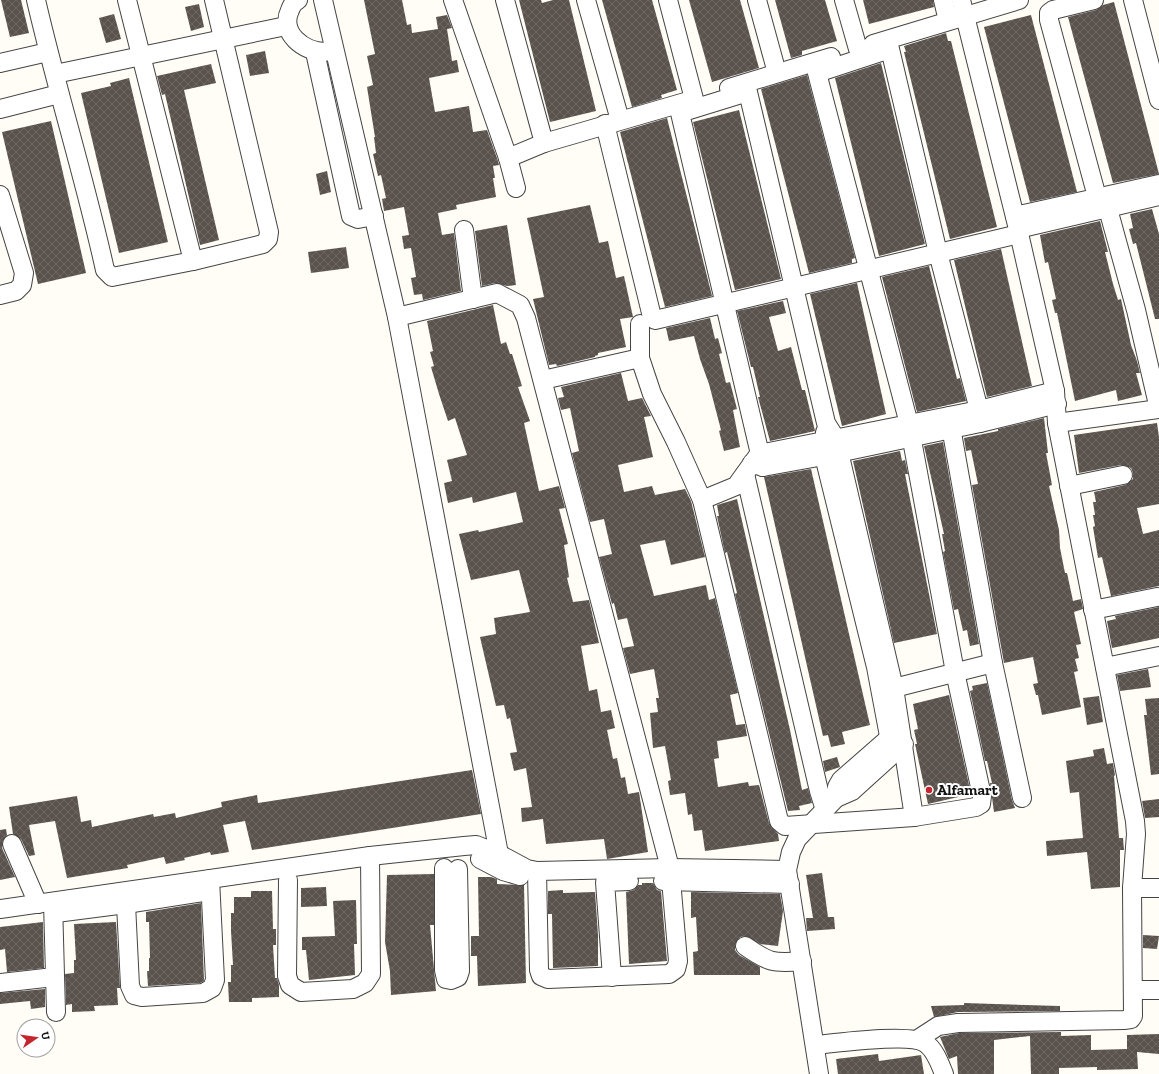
<svg xmlns="http://www.w3.org/2000/svg" width="1159" height="1074" viewBox="0 0 1159 1074" font-family="'Zilla Slab',serif">
<style>
.building{fill:url(#building-cross-hatch)}
.lines{fill:none;stroke-linecap:round;stroke-linejoin:round}
.minor-casing{stroke:#444;stroke-width:20}
.minor{stroke:#fff;stroke-width:18}
.poi-dot{fill:#c4262e;stroke:#fff;stroke-width:1.5}
.labels{text-anchor:middle;stroke-width:4;stroke-linejoin:round;paint-order:stroke}
.poi-label{font-size:15px;font-weight:bold;fill:#111;stroke:#fff;text-anchor:start}
</style>
<defs>
<pattern id="building-cross-hatch" width="8" height="8" patternUnits="userSpaceOnUse"><rect width="8" height="8" fill="#5a524d"/><path d="M0 0l8 8M0 8l8-8" fill="none" stroke="#6d6662"/></pattern>
</defs>
<rect width="100%" height="100%" fill="#fffdf5"/>
<g class="building">
<path d="M1,0H21L29,33L10,37Z"/>
<path d="M364,0H402L407,25L411,24L412,33L438,29L436,17L447,15L452,28L447,29L452,61L457,60L459,72L429,78L435,112L469,106L473,132L487,130L498,161L499,165L493,166L495,178H493L496,197L456,205L457,209L438,213L442,235L454,233L461,291L423,300L422,294L414,295L411,278L416,277L411,248L404,249L402,236L409,235L404,207L384,211L382,199L386,198L381,175L378,176L373,154L376,153L374,137H375L367,87L373,85L367,56L375,54Z"/>
<path d="M519,0H541L542,3L553,0H569L596,111L550,122Z"/>
<path d="M602,0H652L677,90L661,95L662,98L632,107Z"/>
<path d="M689,0H740L759,68L712,82Z"/>
<path d="M775,0H825L837,41L802,51V55L791,58Z"/>
<path d="M863,0H933L934,7L869,24Z"/>
<path d="M1114,2L1159,174L1113,183L1068,17L1096,10L1103,5Z"/>
<path d="M199,4L204,27L191,31L185,7Z"/>
<path d="M114,14L121,39L106,43L99,18Z"/>
<path d="M1031,15L1077,192L1030,202L984,27Z"/>
<path d="M946,33L948,41H951L997,227L950,239L904,52H906L904,46Z"/>
<path d="M265,51L269,73L250,76L246,55Z"/>
<path d="M881,63L925,244L879,256L835,78Z"/>
<path d="M211,64L216,83L184,90L219,240L200,245L165,94L162,95L157,76Z"/>
<path d="M807,75L855,258L852,259V263L809,273L761,89Z"/>
<path d="M129,78L168,242L119,253L81,93L111,86L110,83Z"/>
<path d="M739,110L781,279L735,290L693,122Z"/>
<path d="M667,118L712,296L665,307L620,132Z"/>
<path d="M51,121L86,273L38,284L2,132Z"/>
<path d="M327,171L331,192L320,195L316,174Z"/>
<path d="M590,205L599,243L608,241L616,278L624,276L633,317L620,319L626,347L598,353V355L595,356V357L557,366L556,364L549,365L533,299L544,297L527,218Z"/>
<path d="M1152,209L1159,234V319H1155L1136,243L1133,244L1129,229L1133,228L1130,214Z"/>
<path d="M1100,221L1108,252H1105L1113,284L1118,300L1121,299L1131,345L1137,361L1140,373H1136L1142,395L1118,401L1116,390L1075,401L1057,313H1055L1052,300L1056,299L1048,262L1045,263L1040,235Z"/>
<path d="M507,225L516,285L507,286L495,283L482,286L475,231Z"/>
<path d="M346,247L349,268L311,273L308,252Z"/>
<path d="M1001,249L1032,386L987,397L954,260Z"/>
<path d="M929,266L957,379L960,378L966,401L917,412L882,277Z"/>
<path d="M857,283L886,414L842,426L810,294Z"/>
<path d="M783,301L786,313L769,317L778,351L791,347L802,390H805L815,431L770,441L758,397H760L753,367H751L737,311Z"/>
<path d="M493,305L501,344L506,342L510,354H512L522,386L518,387L530,421L524,423L539,491L559,486L565,508L559,509L568,544L564,545L569,577L567,578L573,602L589,600L599,643L581,646L589,691L597,689L601,712L611,710L615,728L607,730L613,759L617,758L621,778L625,777L628,794L639,792L648,852L607,859L604,839L546,844L543,819L522,822L521,808L532,807L526,768L514,771L510,753L517,752L510,718L507,719L504,705L496,706L480,637L496,634L494,618L530,612L519,570L471,580L459,534L478,530L479,532L523,522L516,492L473,503L472,497L448,503L444,483L452,481L447,460L467,455L455,418L448,421L439,394L431,367L434,366L430,352L433,351L427,321Z"/>
<path d="M710,318L715,339L718,338L722,353L719,354L726,383L730,382L737,409L733,410L740,447L724,451L719,431L721,430L709,384L700,359L694,336L669,341L666,328Z"/>
<path d="M621,373L628,401L642,398L651,416L644,417L653,457L618,465L624,492L652,486L655,495L685,489L691,501L705,557L671,565L665,540L640,545L654,596L706,585L709,600L715,598L738,693L730,695L736,725L745,724L747,736L717,741L719,758L714,759L718,787L748,782L749,786L759,785L769,823L778,834L779,841L705,851L702,830L694,831L692,814L688,815L685,793L670,795L668,781L671,780L665,746L653,748L650,713L658,712L656,698H659L654,669L630,674L623,648L634,646L627,618L618,620L614,603L612,604L599,557L612,554L604,519L590,522L572,453L579,451L570,408L561,410L558,398L564,397L561,387Z"/>
<path d="M1044,418L1048,453H1046L1052,485L1049,486L1059,530L1060,548L1065,573H1067L1073,601L1081,599L1083,609L1074,612L1081,644L1076,645L1079,658L1075,659L1078,671L1074,672L1081,707L1042,715L1038,695H1036L1033,684L1038,683L1033,657L1004,663L972,485L978,484L971,450L966,451L964,438L998,431V429Z"/>
<path d="M1157,423L1159,437V504L1137,508L1143,534L1159,530V586L1111,596L1102,557L1098,558L1093,527L1095,526L1093,515H1095L1093,502H1096L1094,492L1125,485L1133,479V473L1131,468L1121,465L1079,473L1074,435Z"/>
<path d="M943,442L979,644L970,646L967,630L963,631L958,609L954,610L943,552L945,551L942,534H944L924,446Z"/>
<path d="M900,451L902,461L905,460L908,474H905L937,634L894,643L853,461Z"/>
<path d="M811,469L870,725L842,732L845,744L831,747L828,735L823,736L764,477Z"/>
<path d="M737,499L790,730L802,790L808,788L812,803L799,806L800,810L788,811L735,594L737,593L727,552L725,553L717,516H719L717,505Z"/>
<path d="M1159,607V638L1112,648L1107,621L1116,619L1115,616Z"/>
<path d="M1148,669L1151,687L1120,691L1117,675Z"/>
<path d="M987,683L1012,800L1015,808L994,812L990,783H992L987,761H985L970,691L973,690L972,686Z"/>
<path d="M949,695L971,794L928,804L915,744H917L914,730L918,729L913,704Z"/>
<path d="M1099,696L1103,722L1087,725L1083,698Z"/>
<path d="M1159,698V774L1151,775L1144,715H1147L1145,699Z"/>
<path d="M1104,748L1107,764L1113,763L1115,775L1114,776L1119,838H1123L1124,850H1120V887L1091,889L1087,852L1047,856L1046,841L1083,838L1079,792L1070,793L1066,761L1094,756L1093,750Z"/>
<path d="M837,757L840,767L825,772L823,761Z"/>
<path d="M472,770L481,814L252,850L245,821L223,825L229,852L211,855L210,852L184,858L185,860L166,864L164,857L127,865L128,868L67,878L55,821L29,825L35,855L29,856L21,839L13,834L9,807L77,796L81,822L91,820L92,827L153,814L154,817L175,813L176,818L222,807L221,802L257,795L258,803Z"/>
<path d="M1159,799V817L1145,818L1142,801Z"/>
<path d="M6,829L7,835L2,842V848L15,877L0,880V830Z"/>
<path d="M822,873L828,917H834L835,929L807,931L806,918H813L806,875Z"/>
<path d="M434,874V925H430L436,991L391,995L390,971L385,942L387,875Z"/>
<path d="M478,877H491L497,879V884L524,885L526,983L478,986L477,956H471V936H479Z"/>
<path d="M642,883H653L657,890L661,891L667,961L629,964L626,892L634,890L638,885H642Z"/>
<path d="M326,887L327,906L301,907V888Z"/>
<path d="M563,890V893L595,892L598,935V966L553,968L552,914H548V891Z"/>
<path d="M251,891H272L273,929H276V945H273L275,978H277L279,985V997L252,998V1002H229L228,982H231V965H233L231,931V913H234V897H251Z"/>
<path d="M691,892L780,894L783,911L778,946L760,944L745,936L740,937L735,945V950L739,955L760,967V975H694L693,952L698,951L696,917L691,918Z"/>
<path d="M356,900L357,944H354L355,975L309,980L306,950H302V937L335,936L333,901Z"/>
<path d="M201,903L204,981L200,983L148,986L147,971H149V958H150L149,922H146V912Z"/>
<path d="M43,922L44,968L7,972L5,949L0,950V927Z"/>
<path d="M116,922L120,988H117L118,1005L94,1006L95,1011L72,1012V1004L66,1005L65,974L74,973V960H76L74,924Z"/>
<path d="M1143,935L1159,936L1157,949L1143,948Z"/>
<path d="M45,989V1007L31,1009L30,1001L0,1004V993Z"/>
<path d="M964,1003L1060,1006V1011L958,1012L934,1017L931,1006L964,1005Z"/>
<path d="M1061,1032V1036L1091,1035V1050L1127,1049V1035L1159,1034V1054L1137,1052L1138,1069L1097,1070V1067L1059,1068V1074H1031L1030,1036L994,1040V1074H958L957,1056L949,1059L940,1037L959,1033Z"/>
<path d="M878,1054L879,1061L921,1055L924,1074H838L836,1059Z"/>
</g>
<g class="lines">
<defs>
<g id="minor">
<path d="M36,0C57,91 85,179 105,270L112,277L193,261L263,244L268,239L269,232L214,0"/>
<path d="M127,0L193,261"/>
<path d="M298,0C293,3 292,5 290,10C279,33 304,52 325,52"/>
<path d="M453,0L508,158L544,143"/>
<path d="M505,0L544,143L692,100"/>
<path d="M586,0L620,120"/>
<path d="M668,0L694,99"/>
<path d="M757,0L777,73"/>
<path d="M844,0L858,49"/>
<path d="M943,0L948,21"/>
<path d="M1094,0L1053,10L1049,13V20L1097,197L1108,209L1136,310L1159,409"/>
<path d="M1133,0L1159,100"/>
<path d="M873,44L1019,0"/>
<path d="M315,52L351,216L358,219L374,216"/>
<path d="M0,63L48,52"/>
<path d="M55,74L286,26"/>
<path d="M729,88L831,57"/>
<path d="M0,109L59,94"/>
<path d="M605,124L652,317L655,320L1019,234"/>
<path d="M508,158L516,188"/>
<path d="M0,195L24,273L22,285L16,291L0,295"/>
<path d="M1015,216L1159,184"/>
<path d="M1018,229L1159,196"/>
<path d="M464,230L473,299"/>
<path d="M397,317L497,293L520,305L526,318L670,868L678,961L676,969L669,974L548,979L541,976L539,970L537,871"/>
<path d="M640,324V358L652,394L676,442L702,500L779,821L785,826L914,817L976,807L981,804L982,796L955,672L909,424L817,73L890,49L938,253L979,410L980,423"/>
<path d="M543,380L640,358"/>
<path d="M949,416L993,663L1022,798"/>
<path d="M1057,423L1159,409"/>
<path d="M825,432L824,456L876,667L892,752"/>
<path d="M752,463L763,467L824,456L980,423L1057,404"/>
<path d="M763,467L680,113L748,92L826,423L836,439L839,452L894,688L914,817"/>
<path d="M745,474L819,791L825,810"/>
<path d="M1069,486L1123,475"/>
<path d="M702,500L736,486L759,454L979,410L1055,391"/>
<path d="M1093,610L1157,597"/>
<path d="M1105,667L1159,656"/>
<path d="M894,688L993,663"/>
<path d="M836,798L837,787L841,780L897,731"/>
<path d="M12,844L38,904"/>
<path d="M499,854L527,869L537,871L670,868L787,870"/>
<path d="M480,859L503,871L520,876"/>
<path d="M444,868V970L446,979L451,980L458,977L460,971L458,869"/>
<path d="M288,880L287,976L290,985L301,992L353,989L365,983L371,974L370,856"/>
<path d="M663,881L790,884"/>
<path d="M1132,888H1159"/>
<path d="M53,902L56,1012"/>
<path d="M126,904L130,986L134,995L142,997L203,993L212,988L215,980L210,879"/>
<path d="M0,909L370,856L464,846L476,845L499,854L397,317L323,0"/>
<path d="M56,913L126,904L209,891"/>
<path d="M745,946C768,962 773,964 802,961"/>
<path d="M612,977L605,882L629,881"/>
<path d="M0,983L54,977"/>
<path d="M1133,990H1159"/>
<path d="M918,1039L938,1026L958,1023L1124,1020L1131,1019L1133,1016L1132,888L1136,834L1135,821L1057,423L1055,391L1018,229L961,0"/>
<path d="M816,1045C836,1043 910,1033 925,1043C935,1049 940,1064 944,1074"/>
<path d="M819,1074L787,870L791,852L797,839L836,798L852,791L904,744"/>
</g>
</defs>
<use href="#minor" class="minor-casing"/>
<use href="#minor" class="minor"/>
</g>
<circle class="poi-dot" cx="929" cy="790" r="4"/>
<g class="labels">
<g class="poi-label">
<text x="937" y="795">Alfamart</text>
</g>
</g>
<g transform="translate(36 1038) rotate(77)"><circle r="19" fill="#ffffff" stroke="#a0a0a0"/>
<path d="M0-3L7 15L0 10L-7 15Z" fill="#c4262e"/>
<text y="-6" font-size="11" font-weight="bold" text-anchor="middle" fill="#111111">U</text>
</g>
</svg>
